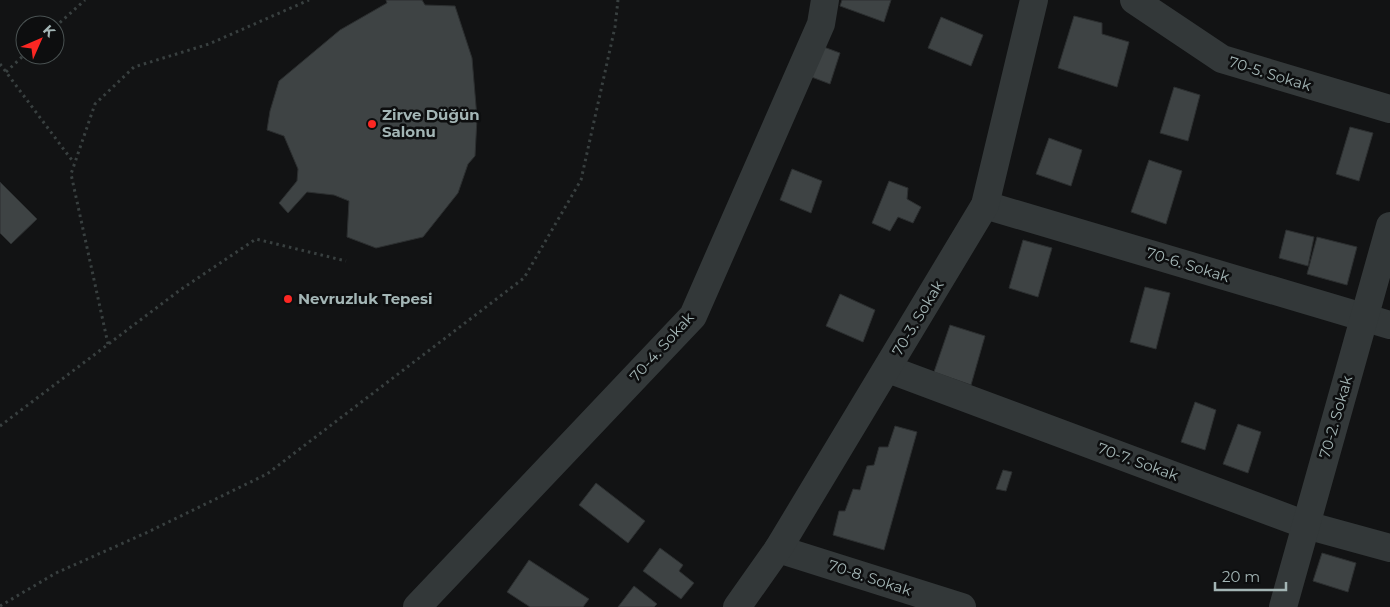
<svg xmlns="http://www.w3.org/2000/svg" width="1390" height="607" viewBox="0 0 1390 607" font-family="Montserrat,sans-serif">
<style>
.building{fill:#3e4344;stroke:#2c2f30}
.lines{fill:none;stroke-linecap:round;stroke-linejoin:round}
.path{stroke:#394040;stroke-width:3;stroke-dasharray:2.5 4;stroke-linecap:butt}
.minor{stroke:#333839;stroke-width:28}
.poi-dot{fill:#fc2723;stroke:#0d0e0f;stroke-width:2}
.labels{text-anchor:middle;stroke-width:5;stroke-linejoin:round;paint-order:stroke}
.street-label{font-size:15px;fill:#a3b5b5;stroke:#0d0e0f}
.poi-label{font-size:15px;font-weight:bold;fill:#a3b5b5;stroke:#0d0e0f;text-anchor:start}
</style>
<rect width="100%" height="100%" fill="#121314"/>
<g class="building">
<path d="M386,0H422L425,5L455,6L472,58L477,118L475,156L468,164L458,193L423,237L376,248L347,237L349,201L334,195L307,192L288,213L279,203L297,181L298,169L284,136L267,130L270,111L279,81L340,30L387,3Z"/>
<path d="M842,0H891L884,22L840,6Z"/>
<path d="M1074,16L1102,23V34L1129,42L1117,87L1058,68Z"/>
<path d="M941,17L983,35L971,66L928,48Z"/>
<path d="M821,46L840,53L830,84L809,76Z"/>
<path d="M1174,87L1200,95L1188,141L1160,133Z"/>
<path d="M1350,127L1373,133L1359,181L1336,174Z"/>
<path d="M1049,138L1082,150L1071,186L1036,174Z"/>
<path d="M1149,160L1182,171L1166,224L1131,212Z"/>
<path d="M792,169L822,181L811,213L780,200Z"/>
<path d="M889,181L908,188L907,199L921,207L913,223L898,217L890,231L872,223Z"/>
<path d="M0,182L37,219L11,244L0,233Z"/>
<path d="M1286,230L1314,237L1308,266L1279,258Z"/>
<path d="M1317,237L1357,247L1347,285L1307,274Z"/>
<path d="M1023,240L1052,248L1038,297L1009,288Z"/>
<path d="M1145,287L1170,293L1156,349L1130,342Z"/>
<path d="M840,294L875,310L863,342L826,326Z"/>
<path d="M950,325L985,336L971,385L934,372Z"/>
<path d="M1195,402L1216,410L1205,450L1181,442Z"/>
<path d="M1238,424L1261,432L1248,473L1223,464Z"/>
<path d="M895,426L917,432L884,550L833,535L839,511H845L853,489L860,490L867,466L874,465L879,447H888Z"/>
<path d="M1003,470L1012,472L1006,491L996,489Z"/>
<path d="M596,483L645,521L628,543L579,505Z"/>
<path d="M660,548L683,565L679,571L694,583L681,599L643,571Z"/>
<path d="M1322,553L1356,563L1348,592L1313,581Z"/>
<path d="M529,560L589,599L583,607H530L507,592Z"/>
<path d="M634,586L657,604L654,607H618Z"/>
</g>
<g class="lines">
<g class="path">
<path d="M55,27L85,0"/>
<path d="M0,64L74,163"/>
<path d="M6,72L25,54"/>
<path d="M108,344L71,174L95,104L134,67L209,44L309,0"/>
<path d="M0,426L180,290L256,239L346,261"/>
<path d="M0,606L56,573L148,532L267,474L524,278L581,180L615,27L618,0"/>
</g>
<g class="minor">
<path d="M1134,0L1222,59L1390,109"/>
<path d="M985,205L1390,325"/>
<path d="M888,369L1306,525L1390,548"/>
<path d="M778,549L962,607"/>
<path d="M417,607L693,316L821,24L825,0"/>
<path d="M737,607L778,549L985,205L1034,0"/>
<path d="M1283,607L1390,226"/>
</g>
</g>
<g class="poi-dot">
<circle cx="372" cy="124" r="5"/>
<circle cx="288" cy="299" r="5"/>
</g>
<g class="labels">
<g class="street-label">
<text transform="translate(1270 74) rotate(17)" y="5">70-5. Sokak</text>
<text transform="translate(1188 265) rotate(17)" y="5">70-6. Sokak</text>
<text transform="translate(918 318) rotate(-59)" y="5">70-3. Sokak</text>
<text transform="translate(662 347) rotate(-48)" y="5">70-4. Sokak</text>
<text transform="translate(1336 417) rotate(-74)" y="5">70-2. Sokak</text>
<text transform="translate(1138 462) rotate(20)" y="5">70-7. Sokak</text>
<text transform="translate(870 578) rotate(18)" y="5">70-8. Sokak</text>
</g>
<g class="poi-label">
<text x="382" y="120">Zirve Düğün<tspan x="382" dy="17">Salonu</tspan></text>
<text x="298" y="304">Nevruzluk Tepesi</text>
</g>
</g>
<g transform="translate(40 40) rotate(45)"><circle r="24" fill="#0d0e0f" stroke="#495151"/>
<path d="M0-4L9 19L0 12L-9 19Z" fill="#fc2723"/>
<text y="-8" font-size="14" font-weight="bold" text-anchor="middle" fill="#a3b5b5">K</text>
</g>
<path d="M1215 582v8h71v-8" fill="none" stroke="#a3b5b5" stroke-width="2.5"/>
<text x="1222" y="582" font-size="15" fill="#a3b5b5" stroke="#0d0e0f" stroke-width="4" paint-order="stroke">20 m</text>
</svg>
